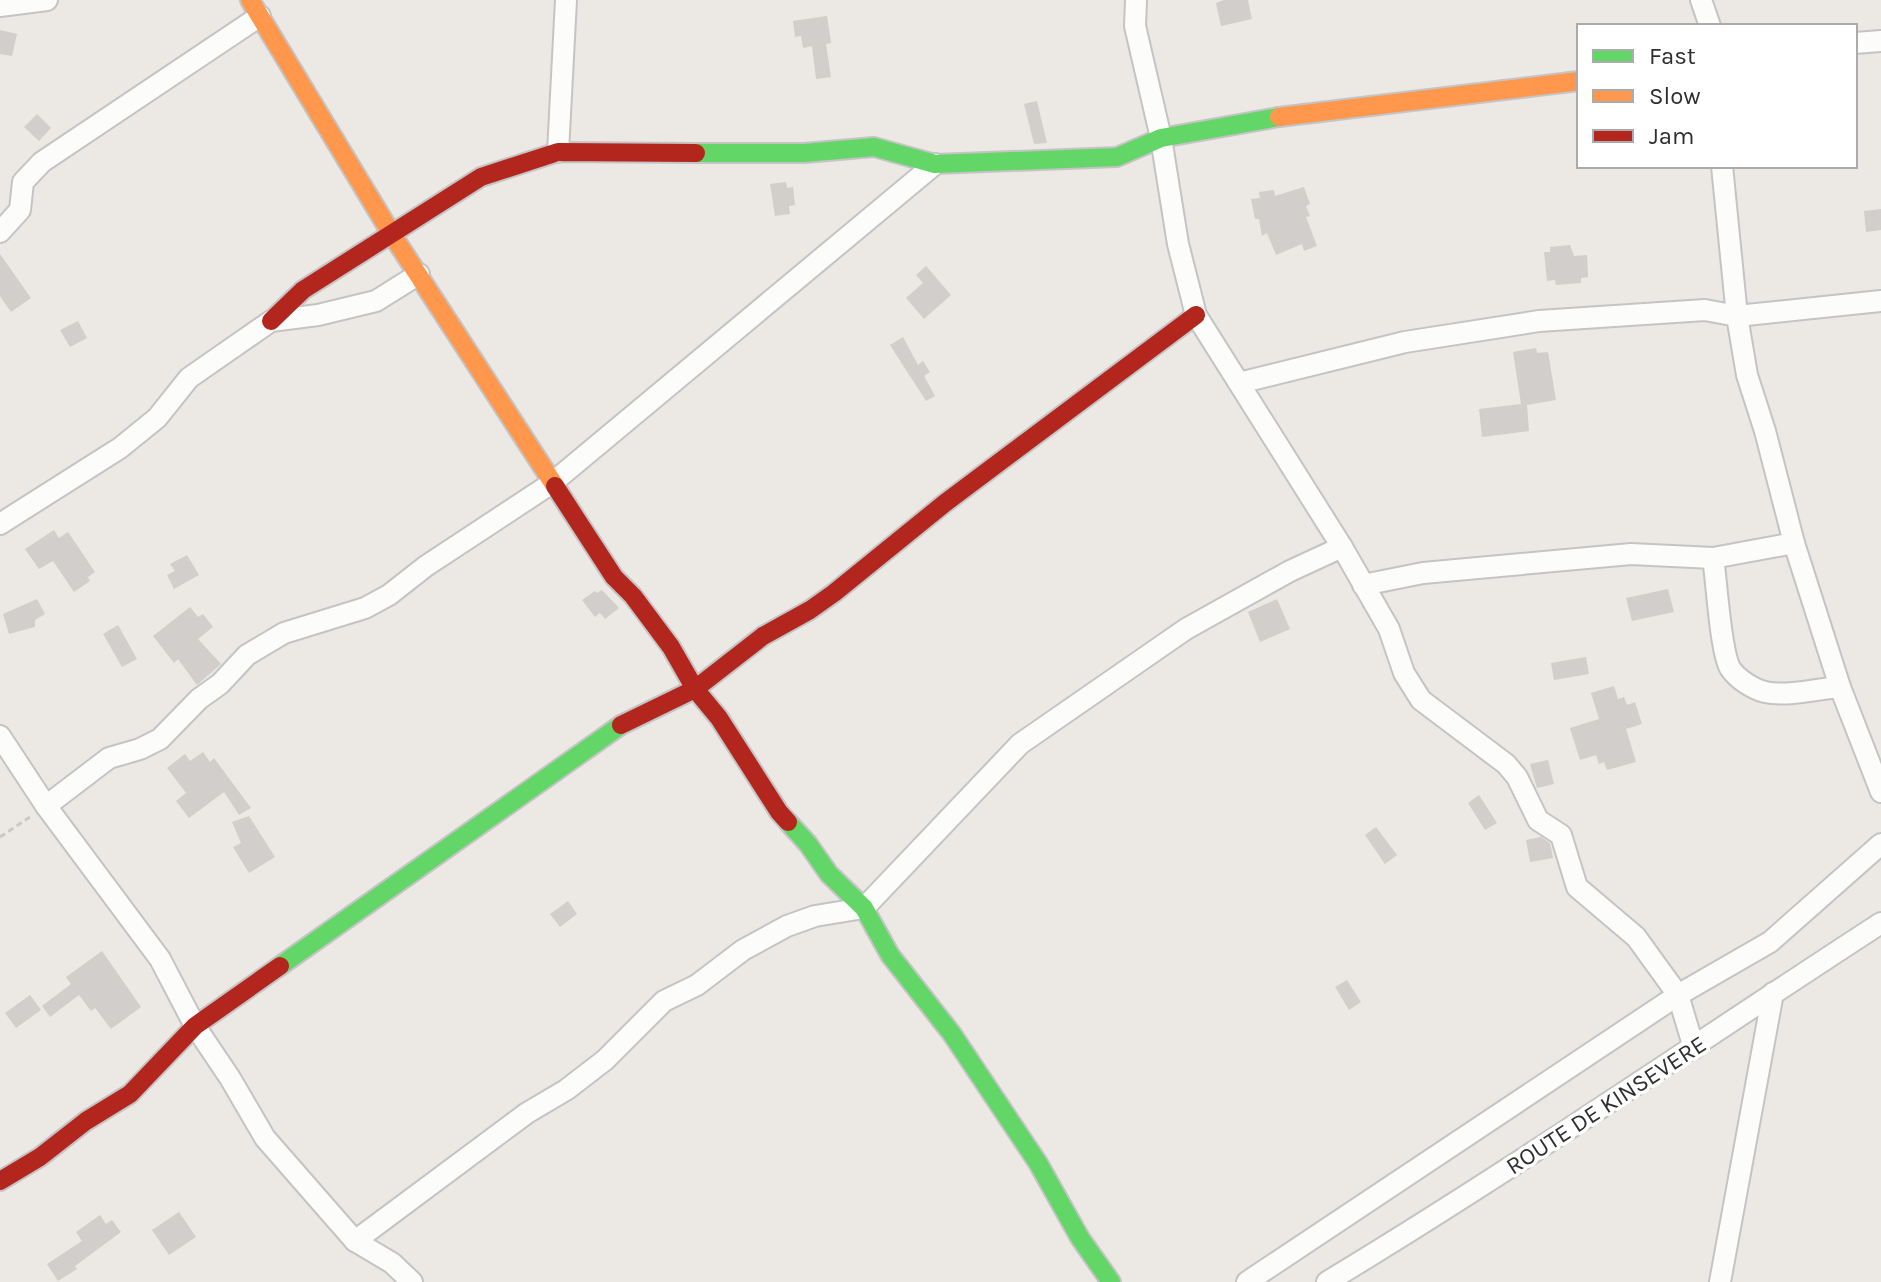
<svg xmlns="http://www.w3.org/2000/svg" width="1881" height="1282" viewBox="0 0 1881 1282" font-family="Karla,sans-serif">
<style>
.building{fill:#d1cecb}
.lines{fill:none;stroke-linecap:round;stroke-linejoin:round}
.street-casing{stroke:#c5c4c5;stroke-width:24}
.fast-casing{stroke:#c5c4c5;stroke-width:22}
.slow-casing{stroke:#c5c4c5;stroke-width:22}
.jam-casing{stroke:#c5c4c5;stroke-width:22}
.path{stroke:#c9c9c8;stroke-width:3;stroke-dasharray:6 4;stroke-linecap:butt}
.street{stroke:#fcfcfb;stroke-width:20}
.fast{stroke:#63d668;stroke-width:18}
.slow{stroke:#ff974d;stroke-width:18}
.jam{stroke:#b3261e;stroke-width:18}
.labels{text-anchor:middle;stroke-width:7;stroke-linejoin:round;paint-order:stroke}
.street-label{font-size:24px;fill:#2e2e2e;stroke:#fff}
</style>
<rect width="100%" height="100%" fill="#ece8e4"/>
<g class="building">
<path d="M1224,0H1248L1252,19L1221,26L1216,3Z"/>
<path d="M827,16L831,43L826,44L831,77L816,79L812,46L803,48L801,36L795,37L793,21Z"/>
<path d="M0,30L17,34L12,56L0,54Z"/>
<path d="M1037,101L1047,143L1034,144L1024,104Z"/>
<path d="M37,114L51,128L39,141L24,127Z"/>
<path d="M786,182L787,188L793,187L795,205L789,206L790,214L775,216L770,184Z"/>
<path d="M1304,187L1310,204L1306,206L1310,216L1306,217L1317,246L1304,251L1302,244L1276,255L1267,233L1262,236L1259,219H1255L1251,199L1260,198L1259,192L1274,190L1275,196Z"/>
<path d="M1881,209V230L1866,232L1864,211Z"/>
<path d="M1570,245L1574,256L1587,255L1588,277L1581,278V283L1556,285L1555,280L1547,281L1544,252H1550V247Z"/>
<path d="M0,254L31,298L11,312L0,296Z"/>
<path d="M926,266L951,295L924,319L906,298L923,283L916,275Z"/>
<path d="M78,321L87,338L70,347L60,330Z"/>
<path d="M903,337L918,365L923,361L930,372L924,376L935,396L926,401L890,345Z"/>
<path d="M1536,348L1537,353L1548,352L1556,400L1527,405L1529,431L1482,437L1479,409L1521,404L1513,352Z"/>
<path d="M54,530L59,538L68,532L95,572L88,577L90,581L74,592L53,561L39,569L25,549Z"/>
<path d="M187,555L199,575L174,589L167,575L175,571L170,564Z"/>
<path d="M1668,589L1674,612L1632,621L1626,598Z"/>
<path d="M602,590L619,608L605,619L600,613L595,617L582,600L595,591L597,593Z"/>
<path d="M37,599L45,614L35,620V627L9,634L3,614Z"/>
<path d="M1277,599L1290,629L1260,642L1248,612Z"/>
<path d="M190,607L198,617L203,614L213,627L198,639L221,664L197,685L178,659L174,663L153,636Z"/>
<path d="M118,625L137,659L122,667L103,634Z"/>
<path d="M1586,657L1589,674L1554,680L1551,663Z"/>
<path d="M1614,686L1618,699L1624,697L1627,705L1635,702L1642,724L1626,729L1636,762L1607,770L1604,762L1599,764L1596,755L1580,760L1570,728L1599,719L1591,693Z"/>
<path d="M203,752L210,762L214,758L251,808L239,815L224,792L189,818L176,801L186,793L167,768L185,754L190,761Z"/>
<path d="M1548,760L1554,784L1537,788L1530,764Z"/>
<path d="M1479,795L1497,823L1485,830L1468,803Z"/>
<path d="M249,816L275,857L249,873L233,847L241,843L232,822Z"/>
<path d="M1376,827L1397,855L1385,864L1365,835Z"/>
<path d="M1541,837L1550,843L1553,858L1530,862L1526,840Z"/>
<path d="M568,901L577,914L560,927L550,914Z"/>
<path d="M102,951L141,1007L111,1029L95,1008L91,1011L79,995L50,1017L42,1006L71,984L66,977Z"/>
<path d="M1347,980L1361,1002L1349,1010L1335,987Z"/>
<path d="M30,995L41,1010L16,1028L5,1013Z"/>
<path d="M179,1212L196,1237L169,1255L152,1230Z"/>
<path d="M100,1215L106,1224L112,1220L121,1232L75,1266L77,1269L58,1281L47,1264L82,1241L76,1232Z"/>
</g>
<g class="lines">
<defs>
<g id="street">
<path d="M1136,0L1135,26L1161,138L1178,244L1196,315L1342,547L1389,629L1404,673L1421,700L1506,764L1517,777L1538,820L1561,835L1577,887L1636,937L1678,995L1694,1048"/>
<path d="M1701,0L1710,26"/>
<path d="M0,6L47,0"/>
<path d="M1855,43L1881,41"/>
<path d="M558,152L566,0"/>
<path d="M1722,166L1737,316L1747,375L1765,431L1794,543L1840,687L1881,792"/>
<path d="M0,232L20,210L23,182L42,162L260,16"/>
<path d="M1239,383L1405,342L1539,321L1705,310L1737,316L1881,301"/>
<path d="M0,524L120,448L157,418L189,378L271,321L318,315L376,301L419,274"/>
<path d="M1713,558C1717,583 1720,649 1730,668C1737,679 1753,689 1765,692C1788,697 1816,689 1840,687"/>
<path d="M1363,585L1423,573L1631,554L1713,558L1794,543"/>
<path d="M0,736L46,806L160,959L195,1026L230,1078L265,1138L355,1241L392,1263L412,1282"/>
<path d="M46,806L109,758L140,749L160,739L199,699L220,684L247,655L284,633L365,608L389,595L426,566L552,483L935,164"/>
<path d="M355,1241L527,1113L566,1090L605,1060L664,1001L697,985L743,950L787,926L815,916L864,908L1020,744L1186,629L1290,571L1342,547"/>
<path d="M1247,1282L1678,995L1770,942L1881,844"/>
<path d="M1327,1282C1516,1168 1696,1043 1881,923"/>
<path d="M1720,1282L1773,993"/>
</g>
<g id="fast">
<path d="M696,153H804L874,147L935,164L1117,157L1161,138L1279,117"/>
<path d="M788,822L808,844L829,874L864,908L890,955L952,1034L1038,1163L1080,1238L1111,1282"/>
<path d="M280,966L621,725"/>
</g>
<g id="slow">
<path d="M250,0L391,233L555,486"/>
<path d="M1279,117L1579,81"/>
</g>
<g id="jam">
<path d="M271,321L303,290L481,177L558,152L696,153"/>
<path d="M555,486L614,577L633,596L671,647L695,689L719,718L779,812L788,822"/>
<path d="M621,725L695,689L763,636L810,610L834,593L945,503L1196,315"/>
<path d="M0,1181L40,1157L86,1121L130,1094L195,1026L280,966"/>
</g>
</defs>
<use href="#street" class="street-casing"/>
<use href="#fast" class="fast-casing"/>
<use href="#slow" class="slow-casing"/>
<use href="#jam" class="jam-casing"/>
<path class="path" d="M0,837L30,817"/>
<use href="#street" class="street"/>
<use href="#fast" class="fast"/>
<use href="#slow" class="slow"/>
<use href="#jam" class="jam"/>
</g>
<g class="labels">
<g class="street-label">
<text transform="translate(1606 1105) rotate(-33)" y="8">ROUTE DE KINSEVERE</text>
</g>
</g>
<rect x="1577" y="24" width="280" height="144" fill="#ffffff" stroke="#ababab" stroke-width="2"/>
<rect x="1593" y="50" width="40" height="12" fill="#63d668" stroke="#ababab" stroke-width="2"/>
<text x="1649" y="64" font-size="24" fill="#2e2e2e">Fast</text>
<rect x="1593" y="90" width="40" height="12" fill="#ff974d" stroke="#ababab" stroke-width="2"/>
<text x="1649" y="104" font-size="24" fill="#2e2e2e">Slow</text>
<rect x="1593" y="130" width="40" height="12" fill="#b3261e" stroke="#ababab" stroke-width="2"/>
<text x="1649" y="144" font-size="24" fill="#2e2e2e">Jam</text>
</svg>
